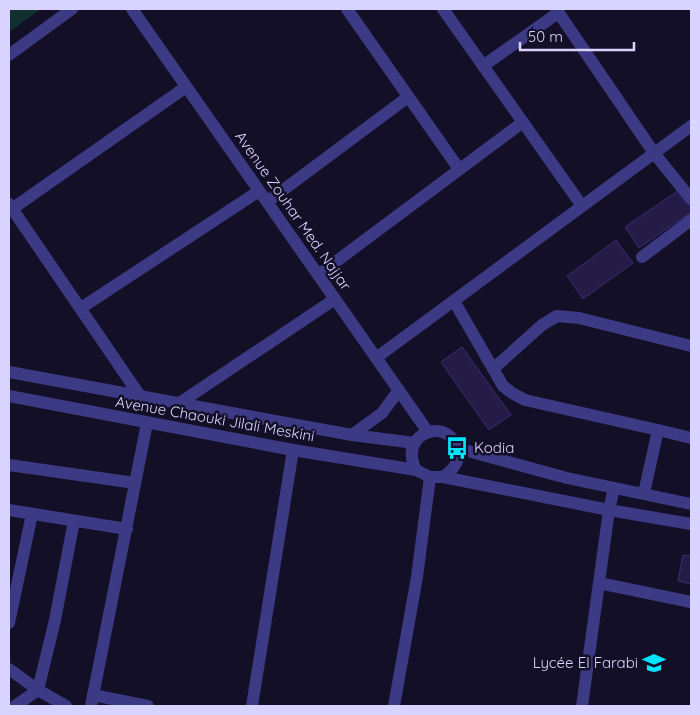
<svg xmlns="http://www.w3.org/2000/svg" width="700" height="715" viewBox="0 0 700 715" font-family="Quicksand,sans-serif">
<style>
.green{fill:#12302f}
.building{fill:#241b47;stroke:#3b2d73}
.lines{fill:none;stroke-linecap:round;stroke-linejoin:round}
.minor{stroke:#3d3a85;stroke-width:12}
.labels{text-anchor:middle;stroke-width:5;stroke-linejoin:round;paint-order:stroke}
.street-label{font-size:15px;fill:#d9d4ff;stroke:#130f26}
.poi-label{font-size:15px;fill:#d9d4ff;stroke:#130f26;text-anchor:start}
</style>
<rect width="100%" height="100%" fill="#130f26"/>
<path class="green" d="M9,9H41L9,32Z"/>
<g class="building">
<path d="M679,190L691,207V212L639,248L625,227Z"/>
<path d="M616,240L633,263L583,299L567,276Z"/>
<path d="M462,347L511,415L489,430L441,362Z"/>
<path d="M683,555L691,556V584L678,581Z"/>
</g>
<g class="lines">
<g class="minor">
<path d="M132,9L428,432"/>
<path d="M347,9L459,169"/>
<path d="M443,9L582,206"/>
<path d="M556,9L654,153L691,199"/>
<path d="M9,55L72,9"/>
<path d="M483,66L558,13"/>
<path d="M267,202L408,97"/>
<path d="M9,204L140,396"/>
<path d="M9,211L186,87"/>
<path d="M642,257L691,220"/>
<path d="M318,275L523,122"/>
<path d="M454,301L503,386L512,393L525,400L658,430L644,493"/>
<path d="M81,308L259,191"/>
<path d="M376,358L691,126"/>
<path d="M493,369L542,325L557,316L579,318L691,346"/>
<path d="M9,372L352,435L415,443"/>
<path d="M9,396L293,450L416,470"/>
<path d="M181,402L335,299"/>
<path d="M658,430L691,438"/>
<path d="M352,435L382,413L399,390"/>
<path d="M457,448L567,478L691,504"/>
<path d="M9,465L135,483"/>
<path d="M443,477C452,471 459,464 458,452C453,415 396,431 416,470L430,477H443L609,510L691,524"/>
<path d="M9,510L127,529"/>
<path d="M599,583L691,602"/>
<path d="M9,623L32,514"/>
<path d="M9,669L38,690L66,706"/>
<path d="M93,695L148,706"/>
<path d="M15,706L38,690L55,620L74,521"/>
<path d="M91,706L147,423"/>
<path d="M252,706L293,450"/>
<path d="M394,706L417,577L430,477"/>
<path d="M582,706L609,510L614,488"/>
</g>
</g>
<defs>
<symbol id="bus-bare" viewBox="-9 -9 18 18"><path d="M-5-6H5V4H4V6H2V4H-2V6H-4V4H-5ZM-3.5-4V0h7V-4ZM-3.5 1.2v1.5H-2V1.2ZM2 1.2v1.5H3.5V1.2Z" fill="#00e5ff" stroke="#130f26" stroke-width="2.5" paint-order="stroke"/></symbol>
<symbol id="school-bare" viewBox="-9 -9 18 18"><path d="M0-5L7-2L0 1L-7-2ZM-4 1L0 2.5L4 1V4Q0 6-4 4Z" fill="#00e5ff" stroke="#130f26" stroke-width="2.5" paint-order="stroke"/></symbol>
</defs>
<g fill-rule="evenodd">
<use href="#bus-bare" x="441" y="432" width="32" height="32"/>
<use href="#school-bare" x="638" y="647" width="32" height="32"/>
</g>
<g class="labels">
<g class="street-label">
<text transform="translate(293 211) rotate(55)" y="5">Avenue Zouhar Med. Najjar</text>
<text transform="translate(215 419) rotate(10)" y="5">Avenue Chaouki Jilali Meskini</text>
</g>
<g class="poi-label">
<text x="474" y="453">Kodia</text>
<text x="638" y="668" text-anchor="end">Lycée El Farabi</text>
</g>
</g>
<rect width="700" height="715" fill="none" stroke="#d9d4ff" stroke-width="20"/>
<path d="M520 42v8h114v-8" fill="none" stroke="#d9d4ff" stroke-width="2.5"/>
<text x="528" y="42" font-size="15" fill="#d9d4ff" stroke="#130f26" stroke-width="4" paint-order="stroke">50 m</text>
</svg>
